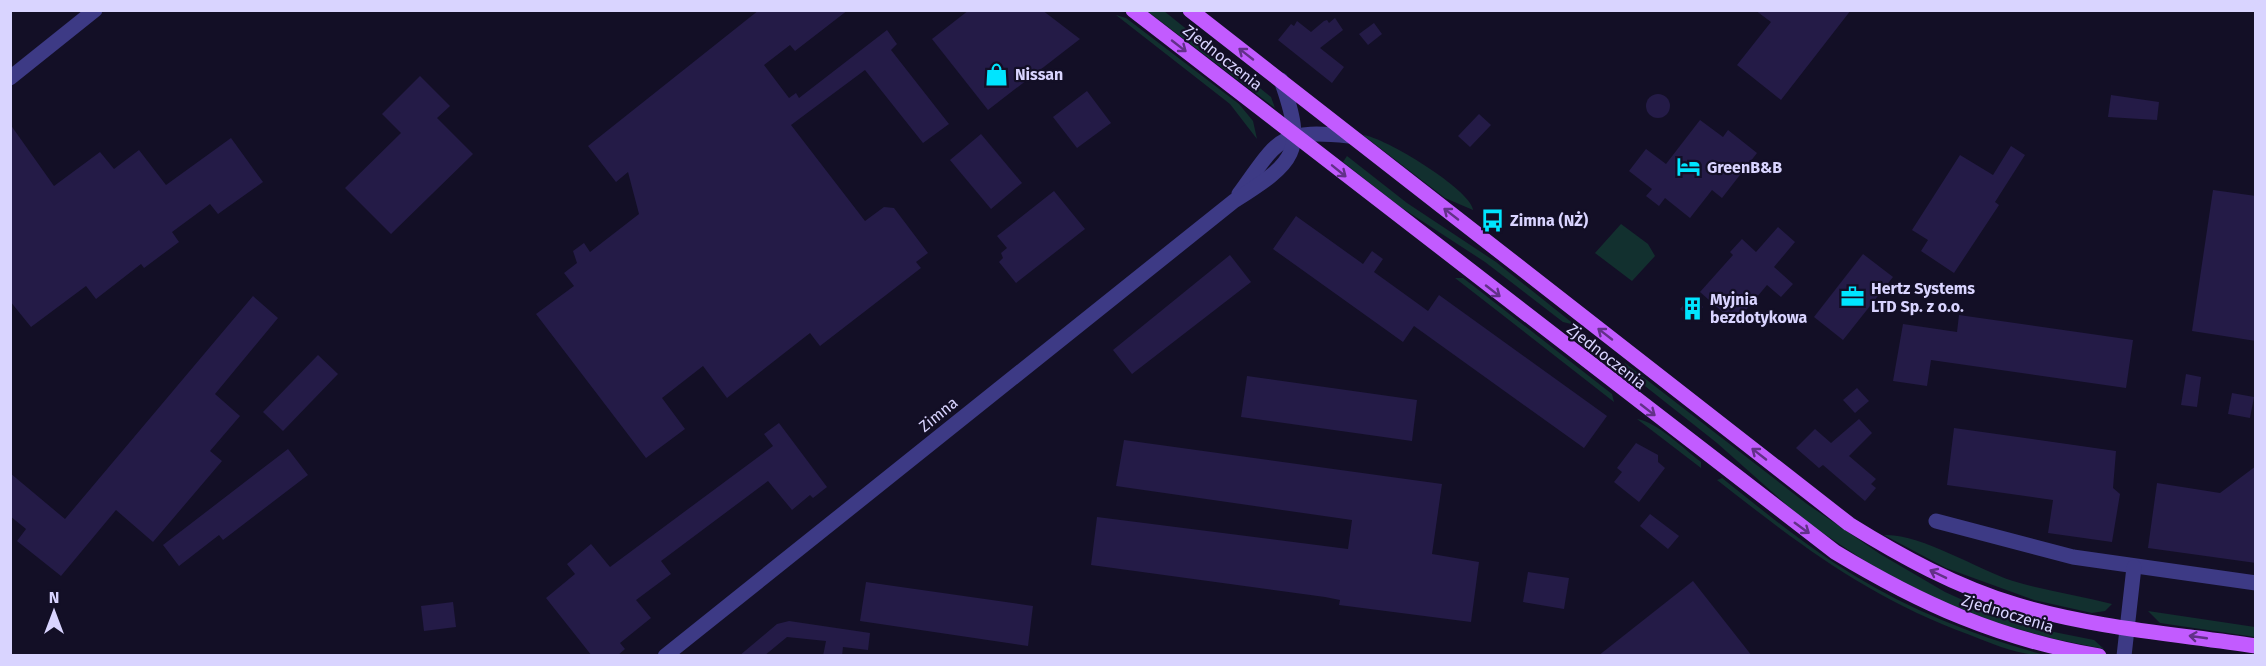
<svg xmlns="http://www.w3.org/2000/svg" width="2266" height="666" viewBox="0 0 2266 666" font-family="'Fira Sans',sans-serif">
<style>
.green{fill:#12302f}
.building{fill:#241b47}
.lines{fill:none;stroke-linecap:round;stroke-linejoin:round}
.minor{stroke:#3d3a85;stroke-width:15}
.major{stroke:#c25bff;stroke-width:15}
.oneway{stroke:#623188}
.labels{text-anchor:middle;stroke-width:4.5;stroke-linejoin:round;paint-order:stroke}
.street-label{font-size:16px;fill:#d9d4ff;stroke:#130f26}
.poi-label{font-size:16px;font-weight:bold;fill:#d9d4ff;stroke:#130f26;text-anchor:start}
</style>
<rect width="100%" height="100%" fill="#130f26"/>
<g class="green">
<path d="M1147,11H1164L1271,97L1275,108Z"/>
<path d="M1116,15L1126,18L1239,104L1253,121L1257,139L1230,104Z"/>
<path d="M1363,135C1384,137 1470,189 1473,210L1445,198Z"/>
<path d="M1347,156L1407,203L1496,262L1575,325L1563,322L1485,262L1399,206L1343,162Z"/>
<path d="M1621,224L1648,244L1655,256L1632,281L1595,253Z"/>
<path d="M1455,278H1463L1471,284L1612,394L1614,402Z"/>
<path d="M1625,363L1807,504L1880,554L1945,592L1996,615L2049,631L2094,640L2104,649L2050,638L2000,624L1941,601L1874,567L1806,522L1717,443L1626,371L1623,366Z"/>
<path d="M1637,419C1656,421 1685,450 1701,462V468Z"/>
<path d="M1722,478C1765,512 1808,548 1855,576C1914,612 1978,637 2045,655C2019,656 1993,644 1970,635C1869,598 1800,545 1717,480Z"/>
<path d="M1884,535C1919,533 1977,569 2013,581C2046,591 2079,595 2112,604L2105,611L2092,613L2034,600L1946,568Z"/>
<path d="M2148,611L2255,627V637L2160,623Z"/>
</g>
<g class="building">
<path d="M759,10H848L795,51L790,45L764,65L789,98L796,93L799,98L887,30L897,44L891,50L949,124L923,143L865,70L791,125L865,221L884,207L894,208L928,253L916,262L921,268L820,346L810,333L727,398L703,366L662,398L685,429L646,458L536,314L574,286L564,273L577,263L573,251L584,243L590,252L639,214L628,172L616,182L588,146Z"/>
<path d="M969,10H1042L1080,39L988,110L932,39Z"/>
<path d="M1755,10H1851L1781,100L1737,65L1771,22Z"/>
<path d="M1335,18L1343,30L1320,48L1344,67L1332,83L1278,40L1291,24L1294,26L1297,21L1311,32L1324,21L1327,20L1329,23Z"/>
<path d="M1374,23L1382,34L1368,45L1359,34Z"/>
<path d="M420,76L450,106L437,118L473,154L391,234L345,188L401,133L382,114Z"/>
<path d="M1087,91L1111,123L1077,148L1053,117Z"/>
<circle cx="1658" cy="106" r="12"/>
<path d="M2111,95L2159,102L2157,120L2108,117Z"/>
<path d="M1479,114L1491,125L1470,147L1458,136Z"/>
<path d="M1700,120L1723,137L1728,130L1757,153L1722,198L1712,190L1690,218L1665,198L1659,206L1646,196L1652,189L1629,171L1646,149L1666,164Z"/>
<path d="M10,124L54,186L100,152L114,169L139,150L166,185L231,138L263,182L218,214L210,204L172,232L179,242L144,268L141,264L96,299L86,286L31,327L10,301Z"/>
<path d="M981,134L1022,183L991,209L950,160Z"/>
<path d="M2011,146L2025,155L1995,202L1999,205L1954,273L1921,251L1928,240L1912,230L1960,155L1993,175Z"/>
<path d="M2213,190L2256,196V341L2192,331Z"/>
<path d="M1054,191L1085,229L1016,283L999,262L1003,258L1001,253L1007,248L997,236Z"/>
<path d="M1296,216L1363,264L1372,251L1383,259L1374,272L1428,311L1439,295L1607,416L1584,448L1414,326L1403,342L1273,249Z"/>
<path d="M1778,227L1795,242L1774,267L1793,284L1781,297L1767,285L1735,323L1700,292L1733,255L1730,252L1742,239L1756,252Z"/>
<path d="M1863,254L1893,277L1843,340L1814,317Z"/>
<path d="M1230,255L1251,282L1132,374L1113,350Z"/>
<path d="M253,296L278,318L215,394L240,416L210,451L222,461L153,542L116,510L61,576L17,541L26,529L10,516V473L65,519Z"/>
<path d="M1692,296L1703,307L1692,319L1680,309Z"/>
<path d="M1959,315L2133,340L2126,388L1931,360L1927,386L1893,381L1903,324L1957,332Z"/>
<path d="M318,355L338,374L283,431L263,412Z"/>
<path d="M2186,374L2201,377L2197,407L2181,405Z"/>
<path d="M1247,376L1417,400L1412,441L1241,417Z"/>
<path d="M1857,388L1869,401L1855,413L1843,400Z"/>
<path d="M2232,393L2254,397L2250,418L2228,414Z"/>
<path d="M1859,419L1872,433L1849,456L1876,479L1871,484L1876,488L1865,501L1823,465L1819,468L1796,448L1815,429L1831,443Z"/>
<path d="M779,423L827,487L813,498L810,495L792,510L768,481L661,561L671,574L636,600L651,618L620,643L625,649L617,656H592L546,598L575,574L567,564L591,544L610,567L773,446L764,434Z"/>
<path d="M1954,428L2116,451L2113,488L2120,494L2112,542L2048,533L2053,500L1947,485Z"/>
<path d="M1124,440L1442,484L1432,554L1479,562L1471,622L1339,605L1340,600L1325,597L1091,565L1097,517L1348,549L1352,520L1116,486Z"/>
<path d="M1636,443L1658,455V462L1665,468L1639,502L1614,482L1622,472L1617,468Z"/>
<path d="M288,449L308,475L223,540L219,535L179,566L163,545Z"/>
<path d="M2256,466V563L2148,548L2157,483L2220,493Z"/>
<path d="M1650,514L1679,536L1668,549L1640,526Z"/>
<path d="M1528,572L1569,578L1564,609L1523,602Z"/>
<path d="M1693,581L1752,656H1598Z"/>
<path d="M866,582L1033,606L1028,646L860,621Z"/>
<path d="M453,602L456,627L424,631L421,606Z"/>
<path d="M789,621L870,633L868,650L843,647L842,656H823L826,641L787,637L764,656H739L777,624Z"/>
</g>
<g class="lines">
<g class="minor">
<path d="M10,78L95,10"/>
<path d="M1239,194C1279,139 1278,129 1349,136"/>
<path d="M1936,521L2073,557L2256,583"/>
<path d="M665,656L1234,201C1295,162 1307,153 1281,80"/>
<path d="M2124,656L2134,567"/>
</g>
<g class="major">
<path d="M1133,10L1835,552C1921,604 1999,639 2099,656"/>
<path d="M1190,10L1849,524C1902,557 1957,587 2017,605C2094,628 2177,634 2256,646"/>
</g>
</g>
<defs><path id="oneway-shaft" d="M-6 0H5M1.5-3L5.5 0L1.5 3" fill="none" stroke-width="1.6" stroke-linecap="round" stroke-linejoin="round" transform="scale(1.5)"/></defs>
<g class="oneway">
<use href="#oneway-shaft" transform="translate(1179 46) rotate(38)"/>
<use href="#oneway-shaft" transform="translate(1246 54) rotate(-142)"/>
<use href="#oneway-shaft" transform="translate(1339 171) rotate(39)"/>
<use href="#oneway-shaft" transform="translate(1451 214) rotate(-142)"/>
<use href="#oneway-shaft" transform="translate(1493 291) rotate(38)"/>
<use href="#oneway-shaft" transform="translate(1605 334) rotate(-142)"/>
<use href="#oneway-shaft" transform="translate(1648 410) rotate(38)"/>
<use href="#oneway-shaft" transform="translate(1759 454) rotate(-142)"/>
<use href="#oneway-shaft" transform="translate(1802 528) rotate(36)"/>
<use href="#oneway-shaft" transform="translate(1938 574) rotate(-154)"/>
<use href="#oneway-shaft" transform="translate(2198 637) rotate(-172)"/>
</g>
<defs>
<symbol id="shop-bare" viewBox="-9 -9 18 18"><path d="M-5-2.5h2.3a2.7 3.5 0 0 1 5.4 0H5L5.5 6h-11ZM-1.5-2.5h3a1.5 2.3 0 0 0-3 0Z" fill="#00e5ff" stroke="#130f26" stroke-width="2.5" paint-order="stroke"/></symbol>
<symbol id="hotel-bare" viewBox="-9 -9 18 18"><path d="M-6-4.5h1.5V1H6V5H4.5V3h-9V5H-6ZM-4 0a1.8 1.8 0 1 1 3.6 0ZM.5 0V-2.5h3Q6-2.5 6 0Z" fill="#00e5ff" stroke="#130f26" stroke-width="2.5" paint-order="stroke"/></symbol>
<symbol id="bus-bare" viewBox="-9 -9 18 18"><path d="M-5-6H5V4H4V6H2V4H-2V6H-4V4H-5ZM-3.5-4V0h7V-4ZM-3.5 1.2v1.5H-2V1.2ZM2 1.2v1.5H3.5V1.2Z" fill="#00e5ff" stroke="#130f26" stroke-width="2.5" paint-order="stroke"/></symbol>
<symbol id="office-bare" viewBox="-9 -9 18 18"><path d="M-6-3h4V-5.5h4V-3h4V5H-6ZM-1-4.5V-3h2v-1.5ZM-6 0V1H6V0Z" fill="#00e5ff" stroke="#130f26" stroke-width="2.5" paint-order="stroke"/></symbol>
<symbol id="building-bare" viewBox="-9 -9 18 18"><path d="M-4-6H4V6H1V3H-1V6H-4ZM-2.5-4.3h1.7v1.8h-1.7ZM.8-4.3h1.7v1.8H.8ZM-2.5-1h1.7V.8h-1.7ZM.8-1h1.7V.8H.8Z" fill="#00e5ff" stroke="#130f26" stroke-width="2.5" paint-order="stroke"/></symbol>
</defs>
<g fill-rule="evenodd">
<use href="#shop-bare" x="980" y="58" width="33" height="33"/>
<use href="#hotel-bare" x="1672" y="150" width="33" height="33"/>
<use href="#bus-bare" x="1476" y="204" width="33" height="33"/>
<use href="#office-bare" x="1836" y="280" width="33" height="33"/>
<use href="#building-bare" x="1676" y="292" width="33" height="33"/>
</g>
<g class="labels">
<g class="street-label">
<text transform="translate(1223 57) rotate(38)" y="6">Zjednoczenia</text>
<text transform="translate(1607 356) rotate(38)" y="6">Zjednoczenia</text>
<text transform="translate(938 414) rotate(-39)" y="6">Zimna</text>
<text transform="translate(2008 613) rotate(17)" y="6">Zjednoczenia</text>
</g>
<g class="poi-label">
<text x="1015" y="80">Nissan</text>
<text x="1707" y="173">GreenB&amp;B</text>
<text x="1510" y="226">Zimna (NŻ)</text>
<text x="1871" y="294">Hertz Systems<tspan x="1871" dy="18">LTD Sp. z o.o.</tspan></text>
<text x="1710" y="305">Myjnia<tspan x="1710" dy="18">bezdotykowa</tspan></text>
</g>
</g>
<rect width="2266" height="666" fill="none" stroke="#d9d4ff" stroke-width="24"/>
<g transform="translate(54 612)" stroke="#130f26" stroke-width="4.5" paint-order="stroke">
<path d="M0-4.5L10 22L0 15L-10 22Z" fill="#d9d4ff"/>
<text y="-9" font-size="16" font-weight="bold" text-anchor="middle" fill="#d9d4ff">N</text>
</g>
</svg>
